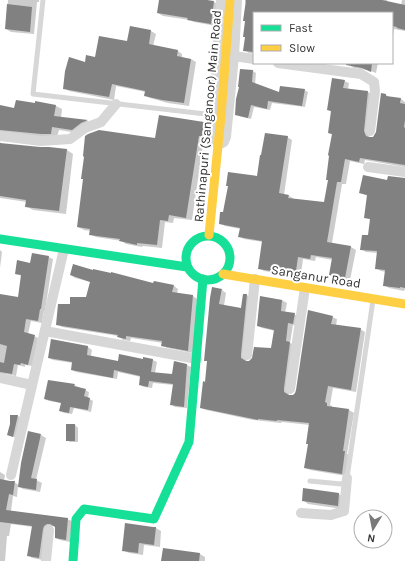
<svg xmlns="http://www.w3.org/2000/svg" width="405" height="561" viewBox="0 0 405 561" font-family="Karla,sans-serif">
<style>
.shadow{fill:#0003}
.building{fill:#818181}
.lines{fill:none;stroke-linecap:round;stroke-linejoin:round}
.lane{stroke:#d7d7d7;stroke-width:5}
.street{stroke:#d7d7d7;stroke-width:10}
.fast{stroke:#16e098;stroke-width:9}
.slow{stroke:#ffcf43;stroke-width:9}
.labels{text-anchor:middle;stroke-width:4;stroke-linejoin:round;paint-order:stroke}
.street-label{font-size:13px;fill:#333;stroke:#fff}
</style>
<rect width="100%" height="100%" fill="#fff"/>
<g class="shadow">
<path d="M8,0H39V2H37L34,34L11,32L6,29Z"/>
<path d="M160,0H201L214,2L220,5L216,26L194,22L190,20L163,16L158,13Z"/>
<path d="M245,0H387V2L401,5L402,0H405V31L394,29L392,40V13H254V54L249,53L244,50L246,37L247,4L245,2Z"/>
<path d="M151,31L156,34L153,46L178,51L182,54V58L191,59L196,62L189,106L168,103L150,98L145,95L146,92L116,86L114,100L69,91L64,88L86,63Z"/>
<path d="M349,63H378L376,73L368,70L354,68L349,65Z"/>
<path d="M241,70L253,71L256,73L255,85L280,93L304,90L308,92L305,107L272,103L270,110L254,107L251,119L239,116L236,114L240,87Z"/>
<path d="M344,81L349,83L348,89L368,92L373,95L368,134L370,138L376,136L382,95H386L391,98L401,99L405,102V167L365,160L364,164L350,161L346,184H342L332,243L351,247L356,250L350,280L335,277L330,275L333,260L316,257L315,261L303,259L301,274L283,271L282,274L264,271L259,268L263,242L244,239L239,236L241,229L225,226L220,223L223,214L257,177L287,137L292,140L284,195L289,196L293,198V199L325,203L329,181L327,179L333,135L329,133L332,112L328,110Z"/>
<path d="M36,102L56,106L62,109L61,118L87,121L93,124L78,133L59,130L57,137L0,138V107L15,110L36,105Z"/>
<path d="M204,123L209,127L208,139L204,138L192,220L174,218L173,223L165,222L162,248L143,246L142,247L126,244L122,241L96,237L90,234V231L84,230L78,227L156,139Z"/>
<path d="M0,141L1,144L67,150L73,154L66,214L33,210L26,206L27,202L0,198Z"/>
<path d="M405,179V289L404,291L389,288L384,285L386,272L381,271L376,268L378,253L366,252L361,249L369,236L371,220L365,217L368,196L360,193L388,181Z"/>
<path d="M0,250L2,252L0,268Z"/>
<path d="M48,257L53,259L45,311H44L42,323L31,321L28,334L34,336L38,338L33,366L25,365V367L18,365L16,376L6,374H0V295L19,298L22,276L16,274L31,264Z"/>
<path d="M94,271L154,284L174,286L178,289L177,294L193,296L197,299L193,353L167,348L162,345L163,343L131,338L130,341L123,340L118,336L62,327L57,324L71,306L87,298L91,282L75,278L71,275Z"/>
<path d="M222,290L226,293L224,306L242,309L247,295L251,298L245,358L247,362L272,349L275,331L262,328L258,326L261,297L282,300L287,303L285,313L294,314L299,317L298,326L293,325L290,343L295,345L288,391L289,395L293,396L296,393L332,317L337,319L336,326L360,329L365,332L356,392L333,388L330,405L332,406V407L349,410L354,413L347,454L349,455L346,476L310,470L305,468L309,444L310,425L282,422L281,423L253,420L206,410L201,408L206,383L208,362L206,360Z"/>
<path d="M52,340L88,347L92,350L91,356L119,362L144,360V358L153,360L157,362L155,373L173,376L187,365L191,367L187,408L175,407L171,404L174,385L153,383L152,388L144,387L140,385L141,377L118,372L117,379L76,372L72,370L73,363L53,360L49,358Z"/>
<path d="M49,381L74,385L89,392L88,398L93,401L91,412L74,408L72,414L64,413L60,411L62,403L49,401L45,399Z"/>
<path d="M11,416H18L21,418L17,438L8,435L11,424Z"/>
<path d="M75,425L78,428V442H70L67,440Z"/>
<path d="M41,435L46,438L36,480L42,483L40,492L23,489L18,486L17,497L13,496L11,511L67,519L72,521L70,542L60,540L56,538V527L54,525L48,528L43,560L32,558L28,555L33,527L11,524L9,536H7L5,561H0V472L5,475L4,481L14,482L19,485Z"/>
<path d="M339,494L344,498L343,509L308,504L303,500Z"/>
<path d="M153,528H156L161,531L160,547L144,545L143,555L129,553L123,550Z"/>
<path d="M200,554L205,557V561H162Z"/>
</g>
<g class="building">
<path d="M159,0H207L214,1L211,24L187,20L188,18L157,13Z"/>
<path d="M246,0H382L405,5V30L397,28V27L392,26V13H254V52L243,51L245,37H243L245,21H243Z"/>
<path d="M7,4L32,7L30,32L5,29Z"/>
<path d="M130,26L151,30L149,44L178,50L177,56L191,59L184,103L162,100L144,96L145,91L112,84L109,97L63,89L65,71L69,57L85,62L86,55L95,57L99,36L127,41Z"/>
<path d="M346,63H372L371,72L362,68L346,65Z"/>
<path d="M240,69L253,70L252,82L279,92L280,86L305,89L302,106L268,101L267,109L251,105L248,118L235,115L236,99L239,87H238Z"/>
<path d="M332,78L345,80L343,88L368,91L364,131L366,136L369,137H373L376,132L381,93L386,94V96L401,98L400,103L405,104V120L404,127L405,128V165L360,158L359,162L345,159L341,182H337L327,242L351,246L345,278L329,275L332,258L311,255L310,259L298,257L296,271L278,269L277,272L258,269L262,241L238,237L240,228L219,224L220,212H223L228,186H226L228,172L257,176L260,155H261L265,133L288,136L279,193L289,195L288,198L324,202L328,180H326L329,156L328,155L332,134L328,133L331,111L327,110Z"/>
<path d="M16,100L35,103V101L56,105L54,116L88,120L81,123L72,130L52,127L51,134H41L0,130V105L14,108Z"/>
<path d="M159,115L204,122L202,136H199L186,218L169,215L168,221L160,220L157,245L137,243V245L119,241L120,239L89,235L90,229L77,227L83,179H81L84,157L83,156L85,136L88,134L99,130L155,138Z"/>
<path d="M0,143L40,147H49L67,149L59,211L25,207L26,200L0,196Z"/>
<path d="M363,175L387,180L388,176L405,178V288L400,287V288L383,286L385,270L375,269L377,251L360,250L362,235H368L370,219L364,218L367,195L359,193Z"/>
<path d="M32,253L49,256L41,309H40L38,321L26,319L24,332L35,335L28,365L21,363L20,365L14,364L12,374L0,372V362L4,363L7,346L0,344V294L18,297L21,275L15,274L17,260L30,263Z"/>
<path d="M73,264L93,270V269L111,273V272L153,283L154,281L174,285L172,292L193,295L188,351L161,346L162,341L126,336V339L117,337L118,335L56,325L58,304H70V297H86L90,282L70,275Z"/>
<path d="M212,287L222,289L219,304L241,308L243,294H247L241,354V358L246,361H249L252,358L254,347L271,348L274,330L257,326L260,296L282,300L281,311L295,313L293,324L288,323L286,341L290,342L284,388V392L289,395H293L295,393L296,390L308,310L333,316L331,324L361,328L351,390L328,386L325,402L327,403V406L349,409L343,451H345L342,474L304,468L308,444H306L309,423L277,420V421L258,419V420L200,408L203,381L205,382L207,361H204L210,298Z"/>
<path d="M51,339L88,346L87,355L118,361L119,354L143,359V357L153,359L151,372L172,374L174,361L187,364L184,407L170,405L173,384L149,381L148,387L139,385L140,376L114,370L113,378L71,370L72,362L48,358Z"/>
<path d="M48,380L75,384L74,386L86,389L84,396L90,398L88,410L70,407L69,413L59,411L61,403L44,399Z"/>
<path d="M10,415H18L13,437L7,435L10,424Z"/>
<rect x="66" y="424" width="9" height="17"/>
<path d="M28,431L41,434L31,478L37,479L36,490L18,487L21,463Z"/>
<path d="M0,479L10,481H15L13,495L9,494L6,510L68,518L66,540L55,538V527L50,524H47L44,526L43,529L39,558L27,556L32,526L0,522Z"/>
<path d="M303,488L339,493L338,506L302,501Z"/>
<path d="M125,523L153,527H156L154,545L139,543L138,553L122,551Z"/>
<path d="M163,548L200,553L199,561H161Z"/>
</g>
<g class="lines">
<g class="lane">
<path d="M43,0L33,94L214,115"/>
<path d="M310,481L341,484L345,482L347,478L373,300"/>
</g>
<g class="street">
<path d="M221,0L212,130C212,137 214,140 218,145L224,142L226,137L234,56L237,0"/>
<path d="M234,56L254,59"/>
<path d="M278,63L361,74L374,82L375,91L370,131"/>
<path d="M0,136L41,141L70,139L85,128L101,122L116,104"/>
<path d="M368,167L405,172"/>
<path d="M45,331L197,359"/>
<path d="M247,355L255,279"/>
<path d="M0,378L32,385"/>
<path d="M290,389L305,288"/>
<path d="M11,475L64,249"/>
<path d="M301,513L331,515L344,511L347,478"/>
<path d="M46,561L49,530"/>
</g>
<g class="fast">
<circle cx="208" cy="258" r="22"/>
<path d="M0,239L187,267"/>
<path d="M73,561L76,519L84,509L154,519L189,442L203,279"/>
</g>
<g class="slow">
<path d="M209,235L221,116L230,0"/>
<path d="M223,274L405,304"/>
</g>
</g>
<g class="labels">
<g class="street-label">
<text transform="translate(207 116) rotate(-85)" y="5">Rathinapuri (Sanganoor) Main Road</text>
<text transform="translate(316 276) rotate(9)" y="5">Sanganur Road</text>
</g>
</g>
<rect x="253" y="12" width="140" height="52" fill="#ffffff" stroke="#adadad"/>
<rect x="261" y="25" width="20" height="6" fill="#16e098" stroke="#adadad"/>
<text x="289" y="32" font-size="12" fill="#333333">Fast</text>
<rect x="261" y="45" width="20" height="6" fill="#ffcf43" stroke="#adadad"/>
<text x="289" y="52" font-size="12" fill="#333333">Slow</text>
<g transform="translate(373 529) rotate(190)"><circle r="19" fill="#ffffff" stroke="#adadad"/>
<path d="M0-3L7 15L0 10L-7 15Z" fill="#7a7a7a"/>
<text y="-6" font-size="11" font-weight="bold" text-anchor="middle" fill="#333333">N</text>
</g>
</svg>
